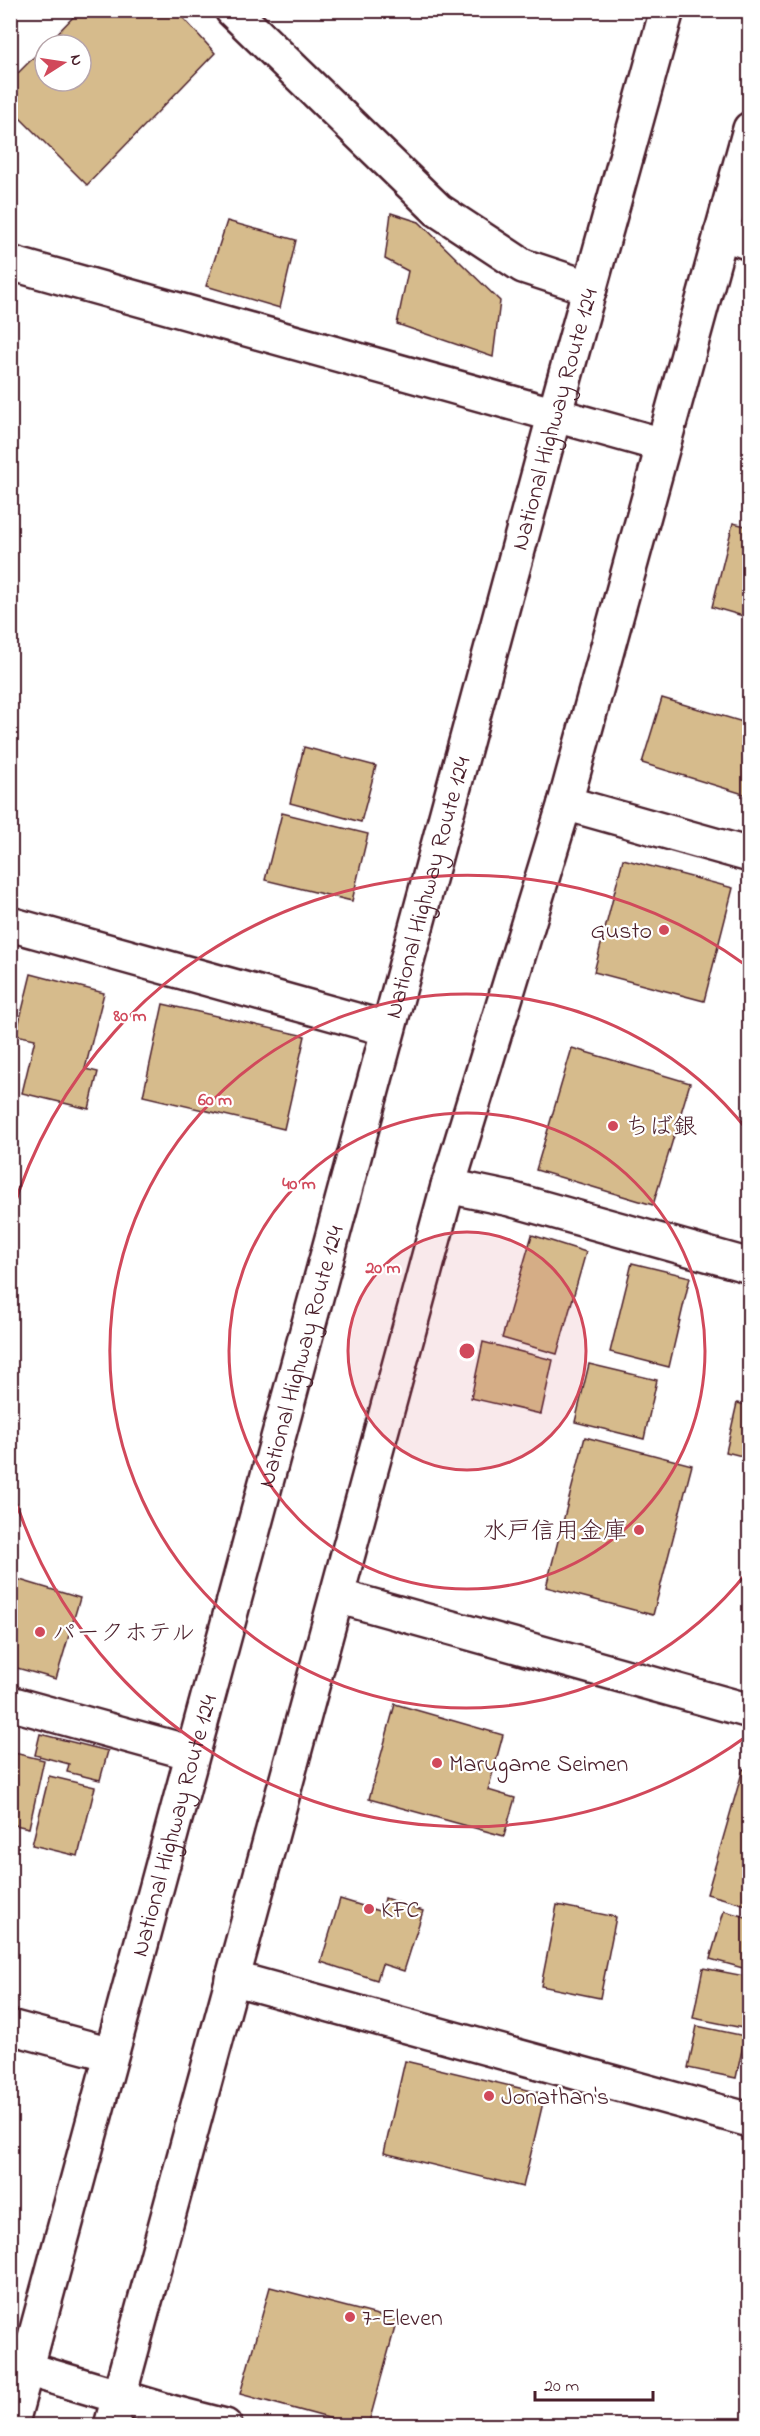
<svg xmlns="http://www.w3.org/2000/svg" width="760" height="2436" viewBox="0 0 760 2436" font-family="'Indie Flower','Klee One',sans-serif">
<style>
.building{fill:#d6bb8c;stroke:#4a1f2b;stroke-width:1.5}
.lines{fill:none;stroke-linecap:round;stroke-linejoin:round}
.street-casing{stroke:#4a1f2b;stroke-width:38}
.secondary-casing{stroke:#4a1f2b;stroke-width:38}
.highway-casing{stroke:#4a1f2b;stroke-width:38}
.street{stroke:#fff;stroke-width:33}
.secondary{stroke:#fff;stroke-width:33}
.highway{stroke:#fff;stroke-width:33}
.ring{fill:none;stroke:#d1495b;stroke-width:3}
.poi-dot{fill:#d1495b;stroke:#fff;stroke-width:2}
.labels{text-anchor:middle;stroke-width:4.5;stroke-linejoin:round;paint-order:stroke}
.street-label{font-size:24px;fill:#4a1f2b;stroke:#fff}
.poi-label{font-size:24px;fill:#4a1f2b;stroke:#fff;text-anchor:start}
.centre{fill:#d1495b;stroke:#fff;stroke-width:3}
.ring-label{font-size:18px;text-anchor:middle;font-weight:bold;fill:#d1495b;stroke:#fff;stroke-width:4.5;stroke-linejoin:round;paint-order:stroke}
</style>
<rect width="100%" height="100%" fill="#fff"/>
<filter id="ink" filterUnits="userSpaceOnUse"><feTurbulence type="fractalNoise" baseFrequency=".0167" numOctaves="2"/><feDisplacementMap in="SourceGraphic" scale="12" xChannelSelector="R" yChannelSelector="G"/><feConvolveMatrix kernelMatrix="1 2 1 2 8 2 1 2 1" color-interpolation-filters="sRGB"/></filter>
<g filter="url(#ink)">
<g class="building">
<path d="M80,10H176L215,53L87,185L10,108V81L45,46V81H81V45H46Z"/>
<path d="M391,213L419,222L500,301L493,357L397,324L408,271L385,259Z"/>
<path d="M227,221L296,240L280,308L206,286Z"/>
<path d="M733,523L750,527V618L712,607Z"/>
<path d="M662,698L750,724V796L642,763Z"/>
<path d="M304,747L376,766L361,822L290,803Z"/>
<path d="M282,813L368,834L352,901L265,880Z"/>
<path d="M623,859L733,888L704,1001L594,972Z"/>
<path d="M31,974L104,993L85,1069L98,1072L89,1109L22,1093L35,1039L16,1035Z"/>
<path d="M163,1004L305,1036L284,1129L143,1096Z"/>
<path d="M572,1048L690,1083L653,1205L536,1170Z"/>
<path d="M532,1235L586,1252L557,1354L502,1338Z"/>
<path d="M632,1263L690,1277L669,1367L610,1352Z"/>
<path d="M750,1333V1357L744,1356Z"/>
<path d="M483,1342L553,1360L541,1414L471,1398Z"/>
<path d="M589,1364L657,1380L644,1439L575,1422Z"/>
<path d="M737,1403L750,1406V1458L726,1452Z"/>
<path d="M585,1437L692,1465L653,1615L546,1587Z"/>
<path d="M10,1577L80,1598L56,1679L10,1666Z"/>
<path d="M395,1704L503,1735L488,1790L515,1798L504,1836L369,1799Z"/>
<path d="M40,1734L108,1751L100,1780L67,1772L69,1764L35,1755Z"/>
<path d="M10,1752L44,1760L29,1828L10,1824Z"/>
<path d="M743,1769L750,1771V1906L707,1894Z"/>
<path d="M49,1776L95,1787L78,1856L32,1845Z"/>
<path d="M385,1898L423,1911L404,1971L382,1964L377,1980L321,1962L340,1899L382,1912Z"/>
<path d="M557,1905L616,1917L600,1998L541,1986Z"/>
<path d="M724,1911L750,1918V1970L710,1959Z"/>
<path d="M703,1968L750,1977L748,2029L693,2018Z"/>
<path d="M697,2026L745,2036L736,2078L688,2068Z"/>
<path d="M405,2061L545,2094L523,2187L384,2153Z"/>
<path d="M270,2287L397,2320L368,2426H358L240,2394Z"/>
</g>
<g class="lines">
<defs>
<g id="street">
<path d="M721,233L750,243"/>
<path d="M10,924L388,1029"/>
<path d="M448,1186L510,1199L750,1266"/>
<path d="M337,1596L750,1711"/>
<path d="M10,1703L192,1753"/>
<path d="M232,1978L750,2120"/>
<path d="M10,2027L111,2054"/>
</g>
<g id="secondary">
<path d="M232,10L438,210L523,266L590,288"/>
<path d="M10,263L663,445"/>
<path d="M565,803L750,855"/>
<path d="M10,2364L174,2413L225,2426"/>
</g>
<g id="highway">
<path id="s1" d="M11,2426L555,413L667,10"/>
<path d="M111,2426L448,1186L565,803L750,129"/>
</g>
</defs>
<use href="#street" class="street-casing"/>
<use href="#secondary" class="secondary-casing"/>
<use href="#highway" class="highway-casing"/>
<use href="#street" class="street"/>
<use href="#secondary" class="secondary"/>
<use href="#highway" class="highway"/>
</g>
</g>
<circle cx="467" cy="1351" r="119" fill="#d1495b" fill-opacity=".12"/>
<g class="ring">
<circle cx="467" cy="1351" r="119"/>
<circle cx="467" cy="1351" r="238"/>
<path d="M748 1571A357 357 0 1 1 748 1131"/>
<path d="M747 1736A476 476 0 0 1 11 1486M11 1216A476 476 0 0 1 747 966"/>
</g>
<g class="poi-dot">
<circle cx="664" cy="930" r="6"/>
<circle cx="613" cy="1126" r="6"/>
<circle cx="639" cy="1530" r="6"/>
<circle cx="40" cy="1632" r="6"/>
<circle cx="437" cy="1763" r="6"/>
<circle cx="369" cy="1909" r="6"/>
<circle cx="489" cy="2096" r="6"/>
<circle cx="350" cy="2317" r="6"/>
</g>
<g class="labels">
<g class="street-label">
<text dy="8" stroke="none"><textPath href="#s1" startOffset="2079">National Highway Route 124</textPath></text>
<text dy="8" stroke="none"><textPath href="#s1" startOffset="1594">National Highway Route 124</textPath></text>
<text dy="8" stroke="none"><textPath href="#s1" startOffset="1108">National Highway Route 124</textPath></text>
<text dy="8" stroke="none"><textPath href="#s1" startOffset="622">National Highway Route 124</textPath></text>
</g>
<g class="poi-label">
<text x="652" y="938" text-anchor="end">Gusto</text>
<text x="625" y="1134">ちば銀</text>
<text x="627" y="1538" text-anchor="end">水戸信用金庫</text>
<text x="52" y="1640">パークホテル</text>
<text x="449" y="1771">Marugame Seimen</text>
<text x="381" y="1917">KFC</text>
<text x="501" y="2104">Jonathan's</text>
<text x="362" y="2325">7-Eleven</text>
</g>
</g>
<circle cx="467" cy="1351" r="9" class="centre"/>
<g class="ring-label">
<text x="130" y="1021">80 m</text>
<text x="215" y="1105">60 m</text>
<text x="299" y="1189">40 m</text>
<text x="383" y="1273">20 m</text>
</g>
<rect width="760" height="2436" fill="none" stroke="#fff" stroke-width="36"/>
<rect x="18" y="18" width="724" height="2400" fill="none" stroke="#4a1f2b" stroke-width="2" filter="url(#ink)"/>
<g transform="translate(63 63) rotate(78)"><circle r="28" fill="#ffffff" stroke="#b7a5aa" stroke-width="1.5"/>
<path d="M0-4.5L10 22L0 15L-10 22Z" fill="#d1495b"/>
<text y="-9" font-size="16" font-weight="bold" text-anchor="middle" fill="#4a1f2b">N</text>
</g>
<path d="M535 2391v9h118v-9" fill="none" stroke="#4a1f2b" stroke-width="3"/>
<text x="544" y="2391" font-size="18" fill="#4a1f2b" stroke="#ffffff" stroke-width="4.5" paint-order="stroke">20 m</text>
</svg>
